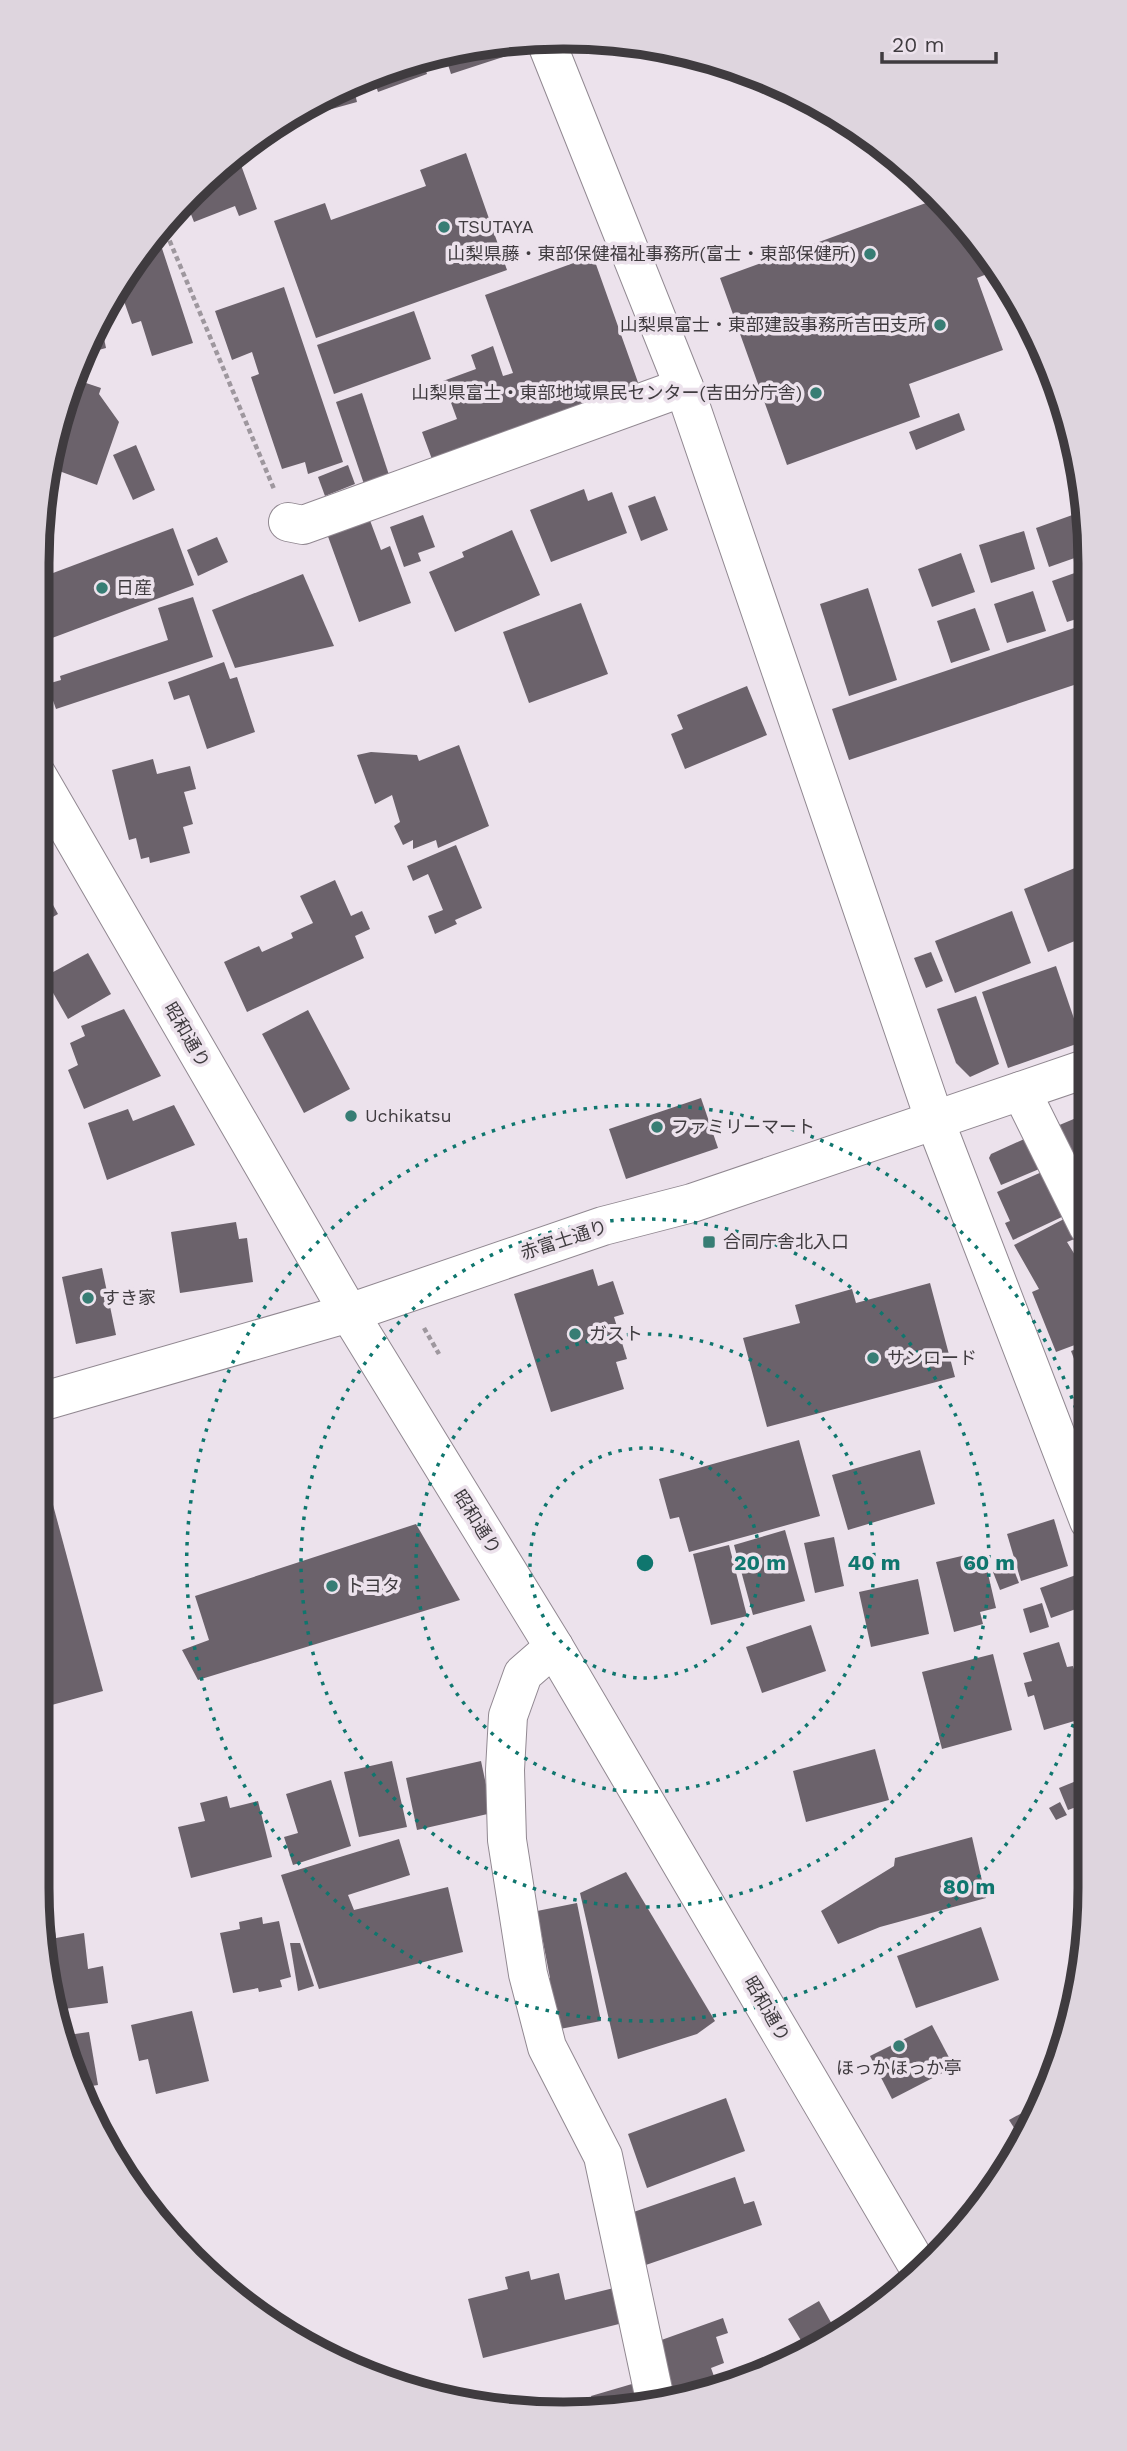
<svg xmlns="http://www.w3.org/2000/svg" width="1127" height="2451" viewBox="0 0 1127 2451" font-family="'Work Sans','Noto Sans JP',sans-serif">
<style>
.building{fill:#6b626b}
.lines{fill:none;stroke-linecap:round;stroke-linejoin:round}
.minor-casing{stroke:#918891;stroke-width:40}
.path{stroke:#9e979e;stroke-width:4.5;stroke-dasharray:5 3.5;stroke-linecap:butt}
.minor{stroke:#fff;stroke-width:38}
.ring{fill:none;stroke:#0f766e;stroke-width:3.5;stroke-dasharray:3.5 7}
.poi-dot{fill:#377d74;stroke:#ece2ec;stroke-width:2.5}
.labels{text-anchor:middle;stroke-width:7;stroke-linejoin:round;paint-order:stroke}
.poi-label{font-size:18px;fill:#3f3b3f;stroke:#ece2ec;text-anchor:start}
.street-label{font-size:18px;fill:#3f3b3f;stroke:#ece2ec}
.rim{fill:none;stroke:#3f3b3f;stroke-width:9}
.centre{fill:#0f766e;stroke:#ece2ec;stroke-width:3.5}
.ring-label{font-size:21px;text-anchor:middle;font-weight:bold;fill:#0f766e;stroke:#ece2ec;stroke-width:7;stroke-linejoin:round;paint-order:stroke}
</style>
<rect width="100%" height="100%" fill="#ece2ec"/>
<g class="building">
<path d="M522,41L525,50L451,74L444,52L460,47Z"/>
<path d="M422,59L427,74L378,92L372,74Z"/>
<path d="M352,82L357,102L310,115L308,106Z"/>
<path d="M299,110L303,119L257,137L271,126Z"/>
<path d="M466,153L507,270L316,338L274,221L325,203L331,220L426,186L420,170Z"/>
<path d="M237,154L257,209L239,216L235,206L194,222L185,199Z"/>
<path d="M937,199L981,243L997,270L977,278L1003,350L909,384L920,417L787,465L720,278Z"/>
<path d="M157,233L193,343L152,356L141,321L132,324L118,284L125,271Z"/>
<path d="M593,256L640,388L433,462L422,432L457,419L443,381L476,369L471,355L493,346L503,376L513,373L485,295Z"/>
<path d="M284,287L343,462L308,474L305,462L282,469L251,377L259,374L252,352L232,360L215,311Z"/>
<path d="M414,311L431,359L334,394L317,345Z"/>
<path d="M100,319L106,348L91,352L89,340Z"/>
<path d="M83,382L101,388L99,394L119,422L97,485L51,468L64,438L55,436L65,406L75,409Z"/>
<path d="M362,393L390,478L365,487L336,402Z"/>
<path d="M959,413L965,430L916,450L909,432Z"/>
<path d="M136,445L155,490L133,500L113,455Z"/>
<path d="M348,465L355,484L325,496L318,477Z"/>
<path d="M584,489L588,501L612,492L627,533L551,562L530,510Z"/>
<path d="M655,496L668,530L641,541L628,506Z"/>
<path d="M1078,513L1086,534V554L1049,567L1036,528Z"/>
<path d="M368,515L381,550L390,546L411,603L359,622L326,531Z"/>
<path d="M423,515L435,547L418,553L421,561L404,567L390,527Z"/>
<path d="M173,528L194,585L44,641L37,627V579Z"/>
<path d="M512,530L540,595L455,632L429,572L464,557L462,552Z"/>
<path d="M1024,531L1035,569L991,583L979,545Z"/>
<path d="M217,537L228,562L198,576L187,550Z"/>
<path d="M961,553L975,592L932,607L918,569Z"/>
<path d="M1086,569V616L1067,622L1052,581Z"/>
<path d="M303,574L334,646L235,668L212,610Z"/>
<path d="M868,588L897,680L849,696L820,604Z"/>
<path d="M1033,591L1046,631L1007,643L994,604Z"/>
<path d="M193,597L213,657L56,709L47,684L61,680L60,676L168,640L158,608Z"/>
<path d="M581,603L608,674L529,703L503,632Z"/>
<path d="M975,608L990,650L951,663L937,621Z"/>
<path d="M1086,624V681L849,760L832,709Z"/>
<path d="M224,662L230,679L237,677L255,732L207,749L189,695L174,700L168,682Z"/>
<path d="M747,686L767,735L685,769L671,734L683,729L677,715Z"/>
<path d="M459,745L489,826L438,848L436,840L413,849V840L403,845L394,826L400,822L392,795L375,804L357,755L371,752L417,755L419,761Z"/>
<path d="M153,759L157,774L190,766L196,789L184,792L193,824L183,827L190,853L150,863L149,857L141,859L136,838L129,840L112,770Z"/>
<path d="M456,845L482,908L455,920L457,924L435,934L428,916L443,910L428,874L413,881L407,866Z"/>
<path d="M1087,863V936L1048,952L1024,889Z"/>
<path d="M37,876L58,914L37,926Z"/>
<path d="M335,880L351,916L362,911L370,929L355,936L364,958L247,1012L224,962L259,946L262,952L293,938L291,933L313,923L300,896Z"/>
<path d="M1012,911L1031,963L955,993L935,941Z"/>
<path d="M931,952L943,981L926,988L914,958Z"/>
<path d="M88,953L111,994L68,1019L44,977Z"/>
<path d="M1056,966L1082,1042L1008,1068L982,992Z"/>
<path d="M976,996L999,1064L970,1077L956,1063L937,1009Z"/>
<path d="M124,1009L161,1076L84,1109L68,1070L78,1065L70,1043L85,1036L81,1026Z"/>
<path d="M308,1010L350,1089L304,1113L262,1034Z"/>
<path d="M701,1098L718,1148L626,1179L609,1129Z"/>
<path d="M174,1105L195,1145L107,1180L88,1123L128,1109L133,1121Z"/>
<path d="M1088,1113V1188L1050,1129Z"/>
<path d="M1031,1136L1044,1167L1001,1185L989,1158L991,1154Z"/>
<path d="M1044,1171L1064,1216L1013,1240L1005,1223L1010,1221L997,1192Z"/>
<path d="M1064,1219L1077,1238L1067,1242L1086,1273L1088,1272V1340L1056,1352L1032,1292L1039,1289L1014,1245Z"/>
<path d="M236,1222L239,1239L247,1238L253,1282L180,1293L171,1232Z"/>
<path d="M102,1268L116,1335L76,1344L62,1277Z"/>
<path d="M593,1269L598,1286L613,1281L624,1314L614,1317L627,1359L616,1362L624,1389L551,1412L514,1294Z"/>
<path d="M930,1283L955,1377L767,1427L743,1338L800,1323L795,1305L852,1289L856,1303Z"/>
<path d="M1088,1344L1089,1380L1083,1382L1071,1351Z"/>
<path d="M1089,1390V1423L1076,1396Z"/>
<path d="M799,1440L820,1516L689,1552L679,1517L670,1519L659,1479Z"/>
<path d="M38,1449L103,1691L37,1709V1449Z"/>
<path d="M920,1450L935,1504L848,1530L832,1475Z"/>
<path d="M1054,1519L1068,1566L1021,1581L1007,1534Z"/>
<path d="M416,1524L460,1600L198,1680L182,1650L209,1640L195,1596Z"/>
<path d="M785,1530L805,1601L753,1615L734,1545Z"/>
<path d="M834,1537L844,1586L815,1593L804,1543Z"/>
<path d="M729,1545L747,1616L711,1625L693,1554Z"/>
<path d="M966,1555L968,1565L985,1561L996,1608L980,1612L983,1624L954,1632L936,1562Z"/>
<path d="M1012,1565L1019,1583L1000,1590L993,1572Z"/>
<path d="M1076,1575L1087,1605L1051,1618L1040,1588Z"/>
<path d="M918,1579L929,1634L871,1647L859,1592Z"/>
<path d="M1042,1603L1049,1627L1030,1633L1023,1609Z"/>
<path d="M811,1625L826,1671L762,1693L746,1647Z"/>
<path d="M1059,1642L1067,1667L1073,1666L1088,1717L1044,1730L1034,1695L1028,1697L1024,1683L1032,1681L1023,1653Z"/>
<path d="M993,1654L1012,1730L942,1749L922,1672Z"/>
<path d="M875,1749L889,1800L806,1822L793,1771Z"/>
<path d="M392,1761L407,1827L359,1837L344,1772Z"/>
<path d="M481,1761L492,1813L417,1830L406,1778Z"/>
<path d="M1090,1764V1783L1084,1766Z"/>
<path d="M1081,1779L1090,1802L1068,1810L1059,1788Z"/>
<path d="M331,1780L351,1846L293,1865L284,1837L298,1833L286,1794Z"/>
<path d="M227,1796L230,1808L258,1801L272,1857L191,1878L178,1827L205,1821L200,1803Z"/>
<path d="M1060,1802L1067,1815L1056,1820L1049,1808Z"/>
<path d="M1090,1808V1831L1082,1810Z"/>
<path d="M972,1837L986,1898L880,1927L838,1944L821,1911L894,1866L895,1858Z"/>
<path d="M399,1839L410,1875L348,1895L354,1910L448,1887L463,1952L319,1989L281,1875Z"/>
<path d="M626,1872L715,2021L697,2034L618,2059L580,1893Z"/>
<path d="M577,1903L601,2021L560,2029L540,1980L550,1978L537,1911Z"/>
<path d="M262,1917L263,1924L279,1921L291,1977L280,1980L282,1987L259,1992L258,1988L233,1993L220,1933L240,1929L239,1922Z"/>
<path d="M54,1925L56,1938L84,1933L88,1969L103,1966L108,2003L57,2010L43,1926Z"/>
<path d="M981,1927L999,1980L916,2008L897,1956Z"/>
<path d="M1085,1942L1084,1952L1082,1971L1070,1952Z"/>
<path d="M290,1943H300L314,1986L298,1991Z"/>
<path d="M192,2011L209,2081L156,2094L148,2059L139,2061L131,2025Z"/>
<path d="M932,2025L954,2067L892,2099L870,2056Z"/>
<path d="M89,2032L98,2085L79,2088L65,2057L61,2036Z"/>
<path d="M726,2098L745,2151L647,2188L628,2134Z"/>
<path d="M1042,2102L1030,2122L1020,2137L1009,2120Z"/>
<path d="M735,2177L744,2204L754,2201L762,2225L640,2267L622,2216Z"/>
<path d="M529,2271L531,2280L559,2273L565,2300L622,2286L631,2321L483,2358L468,2299L508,2289L505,2277Z"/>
<path d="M819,2301L838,2335L827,2344L786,2362L781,2354L802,2342L788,2319Z"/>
<path d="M723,2318L728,2333L716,2337L724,2363L711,2368L715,2379L671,2394L653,2343Z"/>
<path d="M632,2384L647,2406L633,2410L595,2408L591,2396Z"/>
</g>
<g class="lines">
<defs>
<g id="minor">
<path d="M545,39L684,387L935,1121L1089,1521"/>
<path d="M288,522L303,525L684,387"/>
<path d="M37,775L349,1313L554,1647L919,2268"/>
<path d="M1021,1091L1088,1226"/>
<path d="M37,1403L349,1313L603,1226L692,1203L1088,1068"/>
<path d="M554,1647L523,1674L508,1716L505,1770L507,1840L528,1974L547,2047L603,2156L656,2404"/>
</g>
</defs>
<use href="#minor" class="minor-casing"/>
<g class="path">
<path d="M163,225L274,489"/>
<path d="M424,1328L439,1354"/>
</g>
<use href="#minor" class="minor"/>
</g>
<g class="ring">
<circle cx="645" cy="1563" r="115"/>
<circle cx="645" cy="1563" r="229"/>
<circle cx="645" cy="1563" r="344"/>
<path d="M1089 1674A458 458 0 1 1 1088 1448"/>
</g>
<g class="poi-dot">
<circle cx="444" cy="227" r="7"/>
<circle cx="870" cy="254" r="7"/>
<circle cx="940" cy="325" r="7"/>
<circle cx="816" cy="393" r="7"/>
<circle cx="102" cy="588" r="7"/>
<circle cx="351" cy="1116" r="7"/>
<circle cx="657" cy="1127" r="7"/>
<rect x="702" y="1235" width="14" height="14" rx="3.5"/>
<circle cx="88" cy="1298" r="7"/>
<circle cx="575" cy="1334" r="7"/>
<circle cx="873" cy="1358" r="7"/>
<circle cx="332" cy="1586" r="7"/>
<circle cx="899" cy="2046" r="7"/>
</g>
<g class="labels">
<g class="poi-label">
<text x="458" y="233">TSUTAYA</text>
<text x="856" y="260" text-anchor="end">山梨県藤・東部保健福祉事務所(富士・東部保健所)</text>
<text x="926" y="331" text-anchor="end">山梨県富士・東部建設事務所吉田支所</text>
<text x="802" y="399" text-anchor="end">山梨県富士・東部地域県民センター(吉田分庁舎)</text>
<text x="116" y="594">日産</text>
<text x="365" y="1122">Uchikatsu</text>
<text x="671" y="1133">ファミリーマート</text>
<text x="723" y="1248">合同庁舎北入口</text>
<text x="102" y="1304">すき家</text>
<text x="589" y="1340">ガスト</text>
<text x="887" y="1364">サンロード</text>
<text x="346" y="1592">トヨタ</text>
<text x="899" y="2074" text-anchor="middle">ほっかほっか亭</text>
</g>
<g class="street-label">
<text transform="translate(187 1035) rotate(60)" y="6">昭和通り</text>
<text transform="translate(564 1240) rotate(-18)" y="6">赤富士通り</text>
<text transform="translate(477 1522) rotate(58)" y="6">昭和通り</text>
<text transform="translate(767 2009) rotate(60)" y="6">昭和通り</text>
</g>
</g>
<path d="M0 0H1127V2451H0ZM563 49H564A514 514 0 0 1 1078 563V1888A514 514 0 0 1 564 2402H563A514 514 0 0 1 49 1888V563A514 514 0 0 1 563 49Z" fill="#ded5de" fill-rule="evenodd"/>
<path class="rim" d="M563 49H564A514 514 0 0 1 1078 563V1888A514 514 0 0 1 564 2402H563A514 514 0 0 1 49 1888V563A514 514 0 0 1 563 49Z"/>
<circle cx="645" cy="1563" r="10" class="centre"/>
<g class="ring-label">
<text x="760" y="1570">20 m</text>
<text x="874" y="1570">40 m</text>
<text x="989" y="1570">60 m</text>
<text x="969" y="1894">80 m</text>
</g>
<path d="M882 52v10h114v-10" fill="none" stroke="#3f3b3f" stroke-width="3.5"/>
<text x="892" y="52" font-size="21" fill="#3f3b3f" stroke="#ece2ec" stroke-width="5" paint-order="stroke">20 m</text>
</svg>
